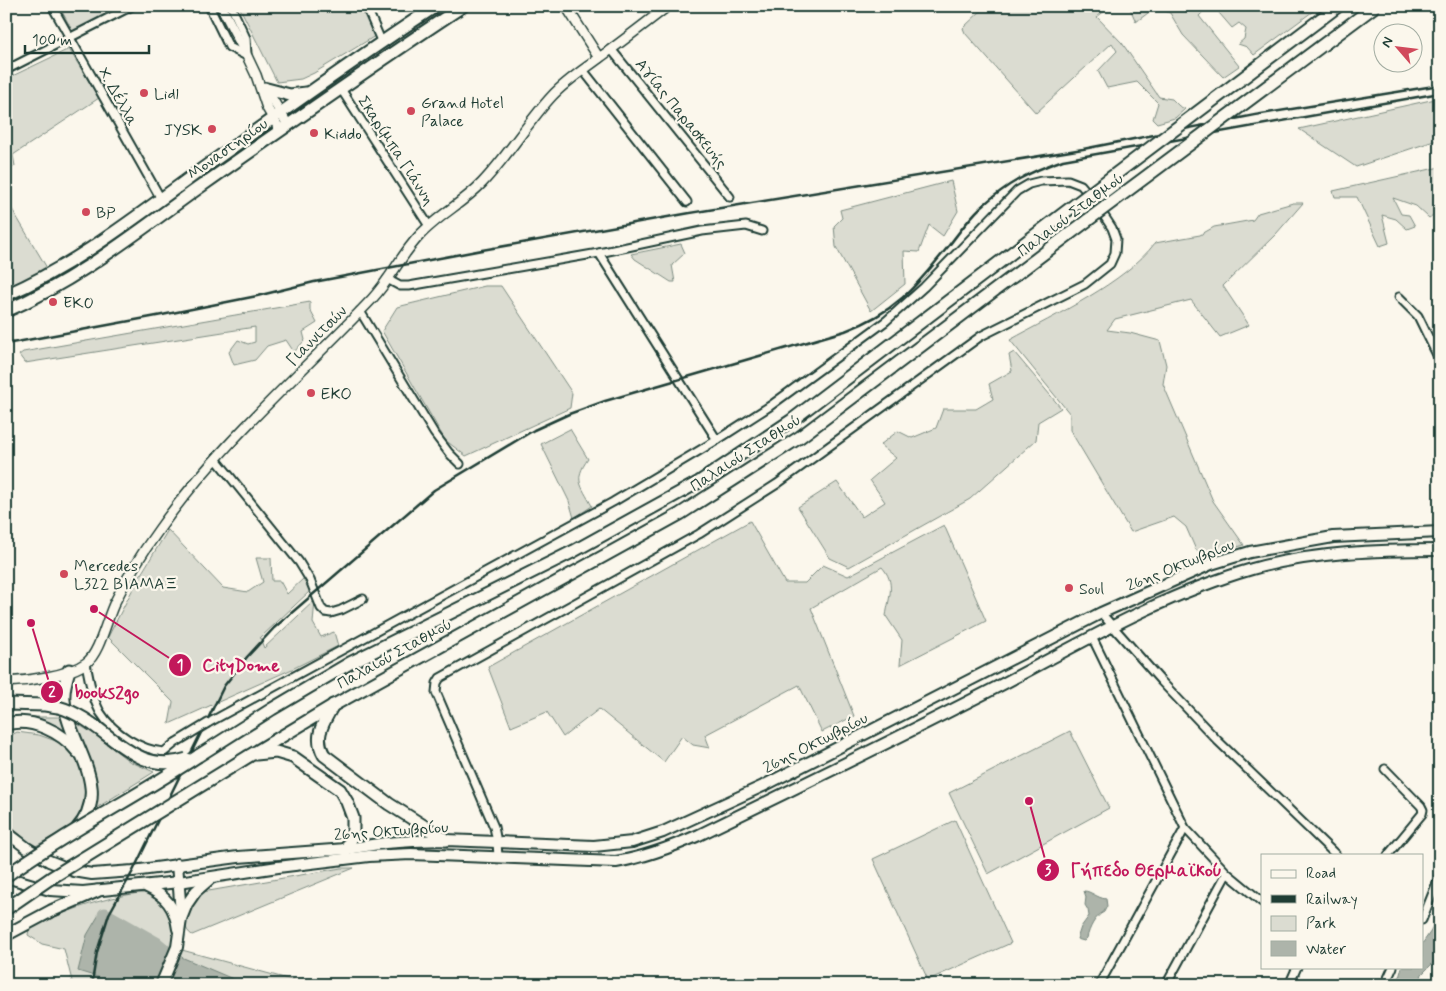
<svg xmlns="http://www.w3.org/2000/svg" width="1446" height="991" viewBox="0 0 1446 991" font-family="Mynerve,sans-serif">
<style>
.green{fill:#dbdcd1;stroke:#7d8c82}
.water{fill:#adb4aa;stroke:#74847b}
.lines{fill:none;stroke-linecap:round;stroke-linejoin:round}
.river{stroke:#adb4aa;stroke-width:15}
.minor-casing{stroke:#1f3d34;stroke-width:11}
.tertiary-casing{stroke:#1f3d34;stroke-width:12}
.secondary-casing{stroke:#1f3d34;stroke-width:14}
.primary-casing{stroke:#1f3d34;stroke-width:15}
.trunk-casing{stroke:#1f3d34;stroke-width:15}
.minor{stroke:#fbf7ec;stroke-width:7}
.tertiary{stroke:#fbf7ec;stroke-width:9}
.secondary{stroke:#fbf7ec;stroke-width:10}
.primary{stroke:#fbf7ec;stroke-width:11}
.trunk{stroke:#fbf7ec;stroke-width:11}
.rail{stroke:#1f3d34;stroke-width:2.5}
.minor-bridge-casing{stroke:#1f3d34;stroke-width:11;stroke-linecap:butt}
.trunk-bridge-casing{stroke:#1f3d34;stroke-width:15;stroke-linecap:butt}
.minor-bridge{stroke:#fbf7ec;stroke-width:7}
.trunk-bridge{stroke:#fbf7ec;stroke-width:11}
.poi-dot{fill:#d1495b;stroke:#fbf7ec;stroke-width:2}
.labels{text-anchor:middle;stroke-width:4.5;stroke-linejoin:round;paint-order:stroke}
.poi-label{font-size:16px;fill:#1f3d34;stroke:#fbf7ec;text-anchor:start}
.street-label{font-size:16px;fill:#1f3d34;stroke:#fbf7ec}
.leader{fill:none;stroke:#c2185b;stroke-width:2}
.callout-dot{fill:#c2185b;stroke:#fbf7ec;stroke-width:2}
.mark-label{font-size:15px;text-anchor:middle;font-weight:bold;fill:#fff}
.callout-label{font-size:18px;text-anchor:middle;font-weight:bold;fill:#c2185b;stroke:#fbf7ec;stroke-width:4.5;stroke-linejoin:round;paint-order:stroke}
</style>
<rect width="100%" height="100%" fill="#fbf7ec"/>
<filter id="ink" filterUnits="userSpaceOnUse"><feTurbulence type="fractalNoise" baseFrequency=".02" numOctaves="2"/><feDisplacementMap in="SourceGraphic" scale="10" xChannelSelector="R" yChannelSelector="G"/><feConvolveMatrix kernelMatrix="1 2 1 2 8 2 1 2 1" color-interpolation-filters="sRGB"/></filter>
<g filter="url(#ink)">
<g class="green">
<path d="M59,6H121L73,32Z"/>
<path d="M239,6H362L375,36L314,73L301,79L277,82Z"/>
<path d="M986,6H1111L1097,17L1122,43L1159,97L1172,99L1179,106L1185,109L1175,118L1157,123L1153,119L1158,103L1137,82L1107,88L1098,71L1117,51L1112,43L1036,113L965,33L963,28Z"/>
<path d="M1129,6H1209L1199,16L1239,66L1223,77L1183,35L1170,13L1156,7L1136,22Z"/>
<path d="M1213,6H1320L1254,55L1247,47L1238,44L1244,39L1246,29L1239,23L1232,28Z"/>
<path d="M69,49L99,98L13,155L15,166L6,172V79Z"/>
<path d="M1440,98V139L1356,167L1299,129Z"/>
<path d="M1440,167V210L1429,218L1416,206L1393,198L1401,214L1409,215L1415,226L1407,229L1396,219L1382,215L1389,243L1380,246L1357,197H1335L1333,191Z"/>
<path d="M951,181L958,211L943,236L929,225L919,252L904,251L905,284L871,311L836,247L834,226L842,218L840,210Z"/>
<path d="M6,199L47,268L6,289Z"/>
<path d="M1293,203H1303L1276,234L1223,286L1249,325L1220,337L1191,300L1115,319L1107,330L1130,333L1160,341L1166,365L1163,384L1213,501L1244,545L1210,555L1196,550L1186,527L1174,517L1131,532L1070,430V414L1010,340C1055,315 1125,283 1155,243L1200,235L1214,227L1253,220L1258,213Z"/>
<path d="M681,244L685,253L672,265L675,282H671L635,259L631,254Z"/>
<path d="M485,286H501L572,393L570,408L466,456L445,440L382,331L397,307Z"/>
<path d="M310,302V310L317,323L303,332L305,340L294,352L286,340L267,346L255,360L234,365L229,352L238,340L248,344L255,342V327L25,363L19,355L23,352Z"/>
<path d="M1014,352L1061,408L1038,422L1036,440L970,499L849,567L830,558L798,507L837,482L862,517L885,502L870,480L896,458L880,445L898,431L912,438L936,428L943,409H976L993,399L989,384L1012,371L1009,355Z"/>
<path d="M570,429L588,459C573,480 581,485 592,506L574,518L569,501L541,444Z"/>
<path d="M750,521L785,583H805L823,565L848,576L944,525L986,621L900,665L902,640L886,616C889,596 896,583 882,567L811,608L854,716L822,732L799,685L705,735L710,748L693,745L682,736L664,762L599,709L563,737L547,712L511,727L488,667Z"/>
<path d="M168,530L223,588L248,592L263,582L256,558H271L272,581H280L287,594L304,578L310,591L260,638L264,648L315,600L313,623L321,637L334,632L338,646L290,670L169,724L173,702L108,637L138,579Z"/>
<path d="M6,717H60L76,723L94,734L129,761L154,772L82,817L73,825L34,847L6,822V738L17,732L39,735L64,744L76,757L71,736L6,722Z"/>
<path d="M1070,731L1109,808L988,874L949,793Z"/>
<path d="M955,820L1011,943L928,980L873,859Z"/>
<path d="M341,868H354L192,935C176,924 191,901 203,892Z"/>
<path d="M138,893C170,892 176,922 171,947L310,985H73L64,949L42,944L28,935L29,929C64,911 99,899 138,893Z"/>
</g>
<g class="water">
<path d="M1084,891C1091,891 1097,898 1106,899L1107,906L1104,912C1095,916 1089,929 1087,938L1084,941L1077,939L1081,927L1089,916L1088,910L1085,905L1086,897Z"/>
<path d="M1440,905V956L1422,974L1419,985H1397L1402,967H1422V944L1431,931Z"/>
<path d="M100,913L146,942L247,985H123L78,971L87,935Z"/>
</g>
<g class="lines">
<path class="river" d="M105,915L156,944L175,960"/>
<defs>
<g id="minor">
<path d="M52,6L161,199"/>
<path d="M209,6L229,47L247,56"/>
<path d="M231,6L246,38L247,54"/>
<path d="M366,6L382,43"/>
<path d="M611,49L730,197"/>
<path d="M6,70L132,6"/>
<path d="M583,70L687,202"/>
<path d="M341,89L429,226"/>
<path d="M599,253L717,440"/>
<path d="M387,279L400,286H409L599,253L702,231L746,226L762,231"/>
<path d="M1399,297L1418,316L1440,361"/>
<path d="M360,311L434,433L449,453L460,464"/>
<path d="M216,459L299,562L310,580L321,608L325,612L331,613L341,610L363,599"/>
<path d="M1101,613L1161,681L1218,741L1336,855"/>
<path d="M1092,637L1185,828L1227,873L1262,902"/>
<path d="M86,663C89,679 92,697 100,712C113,733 140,750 164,752L175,743"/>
<path d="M208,723L613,502L717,440L770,406L886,321L924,287L1017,191L1029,184L1041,181L1068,180L1081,185L1095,202L1112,228L1116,239L1115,253L1110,264L1085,284L981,336L777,484L699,534L440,678L437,683L436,692L494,827L497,842L498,857"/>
<path d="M1385,769L1421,806L1423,810L1422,814L1388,855"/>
<path d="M1422,920L1440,875"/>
<path d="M1099,985L1185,828"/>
<path d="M1166,985L1227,873"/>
<path d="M1289,985L1297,967"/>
<path d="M1387,985L1388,978L1393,967"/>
</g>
<g id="tertiary">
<path d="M221,6L247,56L256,75L267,108L280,130"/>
<path d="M566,6L599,58"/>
<path d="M265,87L288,125"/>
<path d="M6,682C28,681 68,676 86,663C100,653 107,617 115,602C127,577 142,553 158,531C218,445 301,374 372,299C390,280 401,255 419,236C437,216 463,203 482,183C508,156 527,123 552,96C567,80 585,69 602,56C624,40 646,23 668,6"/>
</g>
<g id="secondary">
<path d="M6,832L27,848L49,861L74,871L92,874L133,871L238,857L346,849L385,843L413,841L446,840L594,846L632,842L663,832L763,786L1101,613L1211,564L1250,552L1333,537L1440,532"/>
<path d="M177,864L181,913"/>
<path d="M6,877L50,890L83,892L179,882L278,867L369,856L411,854L616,862C646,857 672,847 699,835C800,786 900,737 999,686C1081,643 1162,595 1252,569C1313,552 1377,550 1440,550"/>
<path d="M147,887C166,896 175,907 178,929"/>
<path d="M161,985L177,947L181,919L187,904L196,891L211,878"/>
</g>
<g id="primary">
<path d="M267,89L290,95L306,93"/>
<path d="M6,295C73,266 132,220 191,177C272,119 353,60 436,6"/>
<path d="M6,311C76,281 136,233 197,189C285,127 373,65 463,6"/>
</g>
<g id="trunk">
<path d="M69,670C66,680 63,689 64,700C68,745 115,788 76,830"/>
<path d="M6,704L45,705L58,707"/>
<path d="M333,705C324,722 313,736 324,755L389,804L446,840"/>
<path d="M6,724C32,717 62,732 78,752"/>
<path d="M256,754L276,752L293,757L340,790L347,802L353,818V835L346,849"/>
<path d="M198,756L272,709L350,663L574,551L699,482L792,420L1076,204"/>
<path d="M249,756L334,705L680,514L800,437L1088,220"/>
<path d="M6,935L51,911L97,891"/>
</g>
</defs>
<use href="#minor" class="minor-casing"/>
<use href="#tertiary" class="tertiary-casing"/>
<use href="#secondary" class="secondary-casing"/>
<use href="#primary" class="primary-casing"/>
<use href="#trunk" class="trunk-casing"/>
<use href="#minor" class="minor"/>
<use href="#tertiary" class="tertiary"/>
<use href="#secondary" class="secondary"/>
<use href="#primary" class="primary"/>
<use href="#trunk" class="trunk"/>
<g class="rail">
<path d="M6,344L162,315L257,296L314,282L482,250L690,213L1083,149L1255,115L1440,85"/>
<path d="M93,985V976L97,952L109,914L133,871L224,686L247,657L274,628L434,490L534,430L569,414L605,401L845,331C894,313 915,288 947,248C958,234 968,219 981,207C1008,183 1029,172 1063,160L1440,93"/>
</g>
<defs>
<path id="minor-bridge" d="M175,743L208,723"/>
<g id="trunk-bridge">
<path d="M1076,204L1338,6"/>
<path d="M1088,220L1375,6"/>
<path d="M58,707C107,720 131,778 187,759"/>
<path d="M6,876C68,831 135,798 198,756"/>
<path d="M6,909L51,878L249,756"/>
</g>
</defs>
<use href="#minor-bridge" class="minor-bridge-casing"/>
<use href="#trunk-bridge" class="trunk-bridge-casing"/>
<use href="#minor-bridge" class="minor-bridge"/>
<use href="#trunk-bridge" class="trunk-bridge"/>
</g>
</g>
<g class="poi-dot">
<circle cx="144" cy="93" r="5"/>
<circle cx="411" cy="111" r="5"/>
<circle cx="212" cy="129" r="5"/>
<circle cx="314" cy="133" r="5"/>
<circle cx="86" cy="212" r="5"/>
<circle cx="53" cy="302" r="5"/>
<circle cx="311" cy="393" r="5"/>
<circle cx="64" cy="574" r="5"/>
<circle cx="1069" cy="588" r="5"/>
</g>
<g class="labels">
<g class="poi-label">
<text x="154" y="99">Lidl</text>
<text x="421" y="108">Grand Hotel<tspan x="421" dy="18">Palace</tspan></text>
<text x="202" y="135" text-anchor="end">JYSK</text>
<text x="324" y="139">Kiddo</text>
<text x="96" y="218">BP</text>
<text x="63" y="308">EKO</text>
<text x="321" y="399">ΕΚΟ</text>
<text x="74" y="571">Mercedes<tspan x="74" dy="18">L322 ΒΙΑΜΑΞ</tspan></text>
<text x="1079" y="594">Soul</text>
</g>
<g class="street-label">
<text transform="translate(119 96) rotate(61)" y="6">Χ. Δέλλα</text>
<text transform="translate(682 113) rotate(51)" y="6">Αγίας Παρασκευής</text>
<text transform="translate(227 148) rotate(-35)" y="6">Μοναστηρίου</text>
<text transform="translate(397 150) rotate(57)" y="6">Σκαρίμπα Γιάννη</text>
<text transform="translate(1070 214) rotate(-37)" y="6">Παλαιού Σταθμού</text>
<text transform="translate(316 335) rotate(-45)" y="6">Γιαννιτσών</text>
<text transform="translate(745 452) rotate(-33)" y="6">Παλαιού Σταθμού</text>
<text transform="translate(1180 564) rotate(-22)" y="6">26ης Οκτωβρίου</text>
<text transform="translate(394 653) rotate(-29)" y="6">Παλαιού Σταθμού</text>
<text transform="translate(815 742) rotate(-27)" y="6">26ης Οκτωβρίου</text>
<text transform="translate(391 830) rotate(-4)" y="6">26ης Οκτωβρίου</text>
</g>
</g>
<path class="leader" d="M94 609L180 665M31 623L52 692M1029 801L1048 870"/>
<g class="callout-dot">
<circle cx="94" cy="609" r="5"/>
<circle cx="31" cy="623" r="5"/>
<circle cx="1029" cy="801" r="5"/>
<circle cx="180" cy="665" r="12"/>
<circle cx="52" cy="692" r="12"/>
<circle cx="1048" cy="870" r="12"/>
</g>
<g class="mark-label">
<text x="180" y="670">1</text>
<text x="52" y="697">2</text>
<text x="1048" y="875">3</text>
</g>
<g class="callout-label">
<text x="241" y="671">CityDome</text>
<text x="107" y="698">books2go</text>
<text x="1146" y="876">Γήπεδο Θερμαϊκού</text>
</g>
<rect width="1446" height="991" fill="none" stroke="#fbf7ec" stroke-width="25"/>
<rect x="12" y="12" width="1421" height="966" fill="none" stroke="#1f3d34" stroke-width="2" filter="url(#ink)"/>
<rect x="1261" y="854" width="162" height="115" fill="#fbf7ec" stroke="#a3ada2"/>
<rect x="1271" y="870" width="25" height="8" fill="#fbf7ec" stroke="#a3ada2"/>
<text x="1306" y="878" font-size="15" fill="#1f3d34">Road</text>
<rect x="1271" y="895" width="25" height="8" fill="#1f3d34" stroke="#a3ada2"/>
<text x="1306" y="904" font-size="15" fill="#1f3d34">Railway</text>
<rect x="1271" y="916" width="25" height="15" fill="#dbdcd1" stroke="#a3ada2"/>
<text x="1306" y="928" font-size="15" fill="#1f3d34">Park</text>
<rect x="1271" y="941" width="25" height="15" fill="#adb4aa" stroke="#a3ada2"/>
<text x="1306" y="954" font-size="15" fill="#1f3d34">Water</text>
<g transform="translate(1398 48) rotate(298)"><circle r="24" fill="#fbf7ec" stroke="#a3ada2"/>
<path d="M0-4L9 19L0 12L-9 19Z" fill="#d1495b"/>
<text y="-8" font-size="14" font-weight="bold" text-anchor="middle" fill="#1f3d34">N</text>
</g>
<path d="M25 45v8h124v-8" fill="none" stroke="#1f3d34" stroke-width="2.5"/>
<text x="32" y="45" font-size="15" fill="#1f3d34" stroke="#fbf7ec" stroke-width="4" paint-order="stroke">100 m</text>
</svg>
